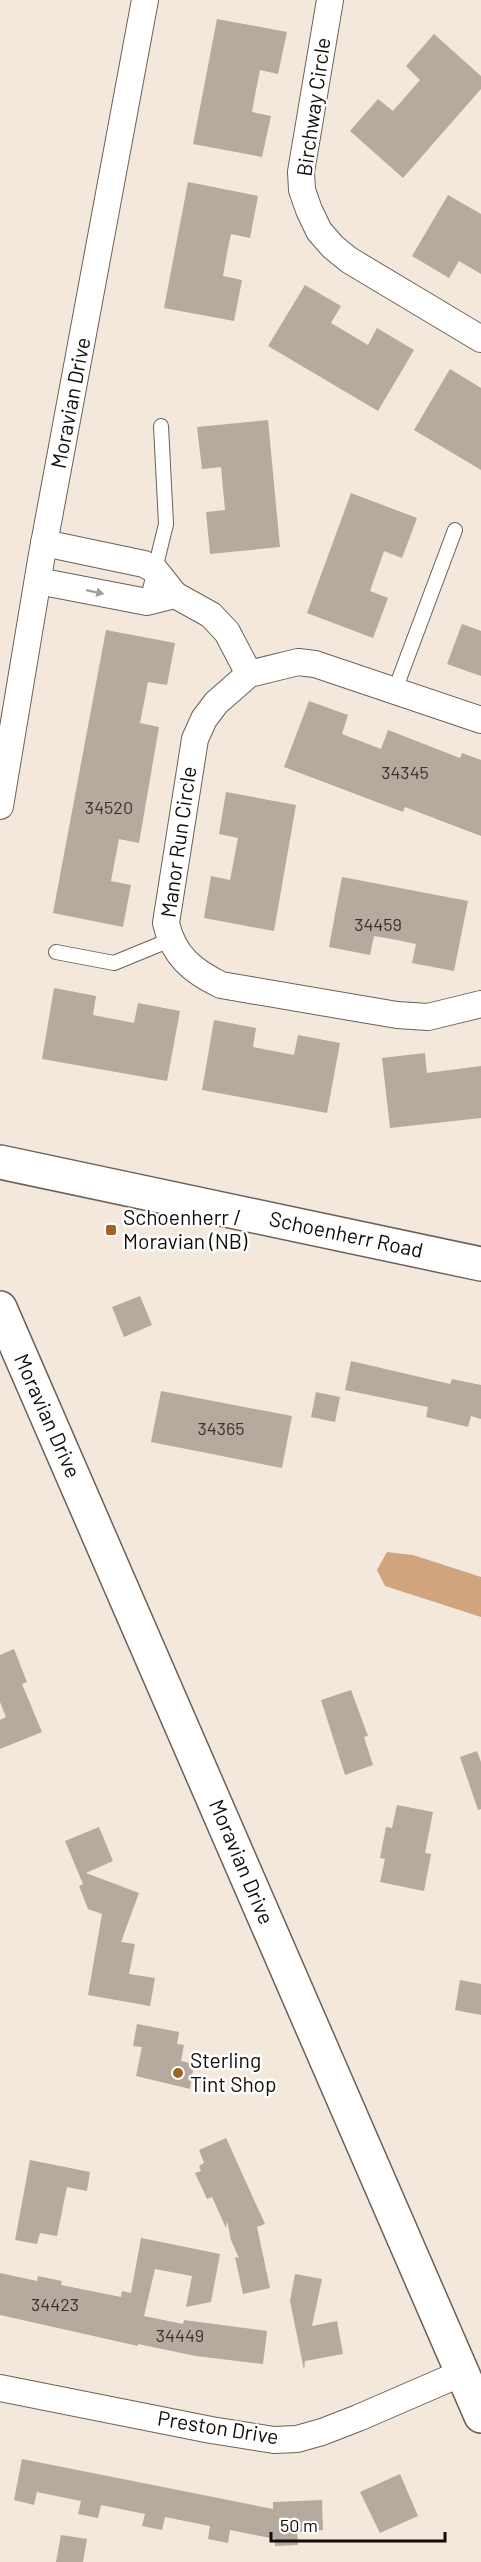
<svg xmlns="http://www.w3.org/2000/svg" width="481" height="2562" viewBox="0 0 481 2562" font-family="Barlow,sans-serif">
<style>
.forest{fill:#d0a47c}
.building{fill:#b6a99e}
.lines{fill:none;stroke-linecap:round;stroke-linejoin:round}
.service-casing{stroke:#6c6157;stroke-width:16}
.minor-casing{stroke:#6c6157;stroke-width:28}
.tertiary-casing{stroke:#6c6157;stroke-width:36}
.secondary-casing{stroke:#6c6157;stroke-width:36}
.service{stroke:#fff;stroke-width:14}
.minor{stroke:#fff;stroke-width:26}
.tertiary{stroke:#fff;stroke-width:33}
.secondary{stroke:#fff;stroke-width:33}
.oneway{fill:#9f9e9c}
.poi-dot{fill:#a06426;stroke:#fff;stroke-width:2}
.labels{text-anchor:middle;stroke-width:5;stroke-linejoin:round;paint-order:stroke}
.number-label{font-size:18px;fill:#3a332e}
.street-label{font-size:21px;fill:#100c08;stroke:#fff}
.poi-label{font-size:21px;fill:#100c08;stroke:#fff;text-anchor:start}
</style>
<rect width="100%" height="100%" fill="#f4e7db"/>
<path class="forest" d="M387,1552L413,1555L481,1577V1617L385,1586L377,1570Z"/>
<g class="building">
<path d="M217,19L287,32L278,74L260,70L256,90L252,112L271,116L262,157L193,144Z"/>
<path d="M434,34L481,76V89L403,178L350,131L378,99L393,111L420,80L406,66Z"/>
<path d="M188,182L258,196L250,238L231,234L227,253L223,276L242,280L234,321L164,308Z"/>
<path d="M448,195L481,214V274L459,261L449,278L412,256Z"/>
<path d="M305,285L341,306L331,323L348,333L368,345L377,328L414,350L378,411L268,346Z"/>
<path d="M450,369L481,388V470L414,430Z"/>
<path d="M268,420L280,547L210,554L206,512L225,510L221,467L202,469L197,427Z"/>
<path d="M351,493L417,518L402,558L384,551L370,591L388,598L373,638L307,613Z"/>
<path d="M462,624L481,631V676L447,664Z"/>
<path d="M106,630L175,643L167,685L148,682L140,723L159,727L139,843L119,839L111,881L131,885L123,927L53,913Z"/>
<path d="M309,701L348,715L342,734L381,749L388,730L460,758L462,753L481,760V836L405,807L403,812L284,767Z"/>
<path d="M226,792L296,805L274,931L204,918L211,876L230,880L238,838L219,834Z"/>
<path d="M342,877L468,901L454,971L412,963L416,944L397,940L374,936L370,955L329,947Z"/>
<path d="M54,988L96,996L93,1015L134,1023L138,1003L180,1011L167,1081L42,1059Z"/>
<path d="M214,1020L256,1028L253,1047L294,1055L298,1035L340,1043L327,1113L202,1090Z"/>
<path d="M425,1053L427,1073L481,1066V1118L390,1128L382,1058Z"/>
<path d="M140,1296L152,1325L124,1337L112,1307Z"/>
<path d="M351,1361L450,1384L452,1379L481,1385V1419L471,1416L468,1427L426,1417L428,1407L345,1390Z"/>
<path d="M161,1391L292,1416L282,1468L151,1442Z"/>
<path d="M316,1392L340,1397L335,1422L311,1417Z"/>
<path d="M14,1649L27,1682L22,1684L42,1732L0,1749V1720L6,1717L0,1702V1655Z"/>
<path d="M351,1690L368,1736L364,1737L373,1765L345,1775L321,1700Z"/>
<path d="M477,1751L481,1762V1809L478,1810L460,1757Z"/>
<path d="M397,1805L433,1812L425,1853L431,1854L424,1891L380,1882L385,1859L380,1858L386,1827L392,1828Z"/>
<path d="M99,1827L113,1861L86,1873L139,1893L121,1942L135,1944L129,1974L155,1978L150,2006L88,1995L102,1914L88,1909L79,1886L83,1884L65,1841Z"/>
<path d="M460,1980L481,1984V2015L455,2010Z"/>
<path d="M137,2024L179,2032L177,2044L184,2045L181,2061L194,2064L190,2089L136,2076L142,2047L133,2046Z"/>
<path d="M226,2138L265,2224L257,2227L270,2288L243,2294L235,2257L239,2258L231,2240L227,2221L226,2228L212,2197L207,2199L195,2173L201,2171L199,2166L204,2163L199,2150Z"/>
<path d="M30,2160L90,2172L87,2191L67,2187L57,2236L40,2233L37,2244L15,2240Z"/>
<path d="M141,2238L220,2254L211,2302L186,2307L192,2276L155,2269L144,2316L183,2324L184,2320L267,2331L263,2364L196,2356L138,2344V2346L0,2315V2273L37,2281L38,2276L62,2281L61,2285L121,2297L122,2291L131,2293Z"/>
<path d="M295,2274L322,2279L312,2326L337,2321L343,2354L305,2361L304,2370L290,2301Z"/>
<path d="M22,2459L273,2509V2502L322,2500L323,2530L297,2532L298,2545L275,2546V2539L230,2530L228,2543L208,2539L210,2526L165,2517L162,2530L142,2526L145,2514L101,2505L98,2518L78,2514L81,2501L37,2492L34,2505L14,2500Z"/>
<path d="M400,2474L418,2516L380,2533L360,2492Z"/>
<path d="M61,2535L87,2539L83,2562H56Z"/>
</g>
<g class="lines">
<defs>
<g id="service">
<path d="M147,602L166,524L161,426"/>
<path d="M395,690L455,530"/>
<path d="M56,952L114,963L170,940"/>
</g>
<g id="minor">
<path d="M330,0L301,172L302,190L309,210L319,231L333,247L349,260L481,339"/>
<path d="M38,581L147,602L175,595L155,570L144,564L44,543"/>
<path d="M175,595L211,615L227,632L249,674"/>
<path d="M481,720L315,664L298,662L249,674L216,703L204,719L195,739L166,923C173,955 192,971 221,985L397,1015L428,1017L481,1004"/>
<path d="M0,806L41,560L145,0"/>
<path d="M0,2388L211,2430L274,2440L297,2439L322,2432L358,2418L462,2373"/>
</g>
<path id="tertiary" d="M0,1308L481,2416"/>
<path id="secondary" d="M0,1162L481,1264"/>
</defs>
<use href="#service" class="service-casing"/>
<use href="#minor" class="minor-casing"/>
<use href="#tertiary" class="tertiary-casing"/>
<use href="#secondary" class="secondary-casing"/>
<use href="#service" class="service"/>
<use href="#minor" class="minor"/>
<use href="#tertiary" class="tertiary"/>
<use href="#secondary" class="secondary"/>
</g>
<defs><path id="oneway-solid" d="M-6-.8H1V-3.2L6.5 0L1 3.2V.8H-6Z" transform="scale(1.5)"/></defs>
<use class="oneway" href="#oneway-solid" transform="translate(95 592) rotate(12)"/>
<g class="poi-dot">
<rect x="105" y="1224" width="12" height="12" rx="3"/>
<circle cx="178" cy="2073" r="6"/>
</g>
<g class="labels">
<g class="number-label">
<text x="405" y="779">34345</text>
<text x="109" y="814">34520</text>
<text x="378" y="931">34459</text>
<text x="221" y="1435">34365</text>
<text x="55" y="2311">34423</text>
<text x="180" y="2342">34449</text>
</g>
<g class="street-label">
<text transform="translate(314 107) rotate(-82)" y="7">Birchway Circle</text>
<text transform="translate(71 403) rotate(-79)" y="7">Moravian Drive</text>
<text transform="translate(179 842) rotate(-82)" y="7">Manor Run Circle</text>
<text transform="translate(346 1235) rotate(12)" y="7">Schoenherr Road</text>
<text transform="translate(47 1416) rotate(66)" y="7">Moravian Drive</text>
<text transform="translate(241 1862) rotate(67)" y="7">Moravian Drive</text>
<text transform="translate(218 2428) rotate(9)" y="7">Preston Drive</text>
</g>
<g class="poi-label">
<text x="123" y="1225">Schoenherr /<tspan x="123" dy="24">Moravian (NB)</tspan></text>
<text x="190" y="2068">Sterling<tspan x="190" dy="24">Tint Shop</tspan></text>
</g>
</g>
<path d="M271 2532v9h174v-9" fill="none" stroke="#100c08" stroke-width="3"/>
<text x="280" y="2532" font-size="18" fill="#100c08" stroke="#ffffff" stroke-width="4.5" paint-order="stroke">50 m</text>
</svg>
